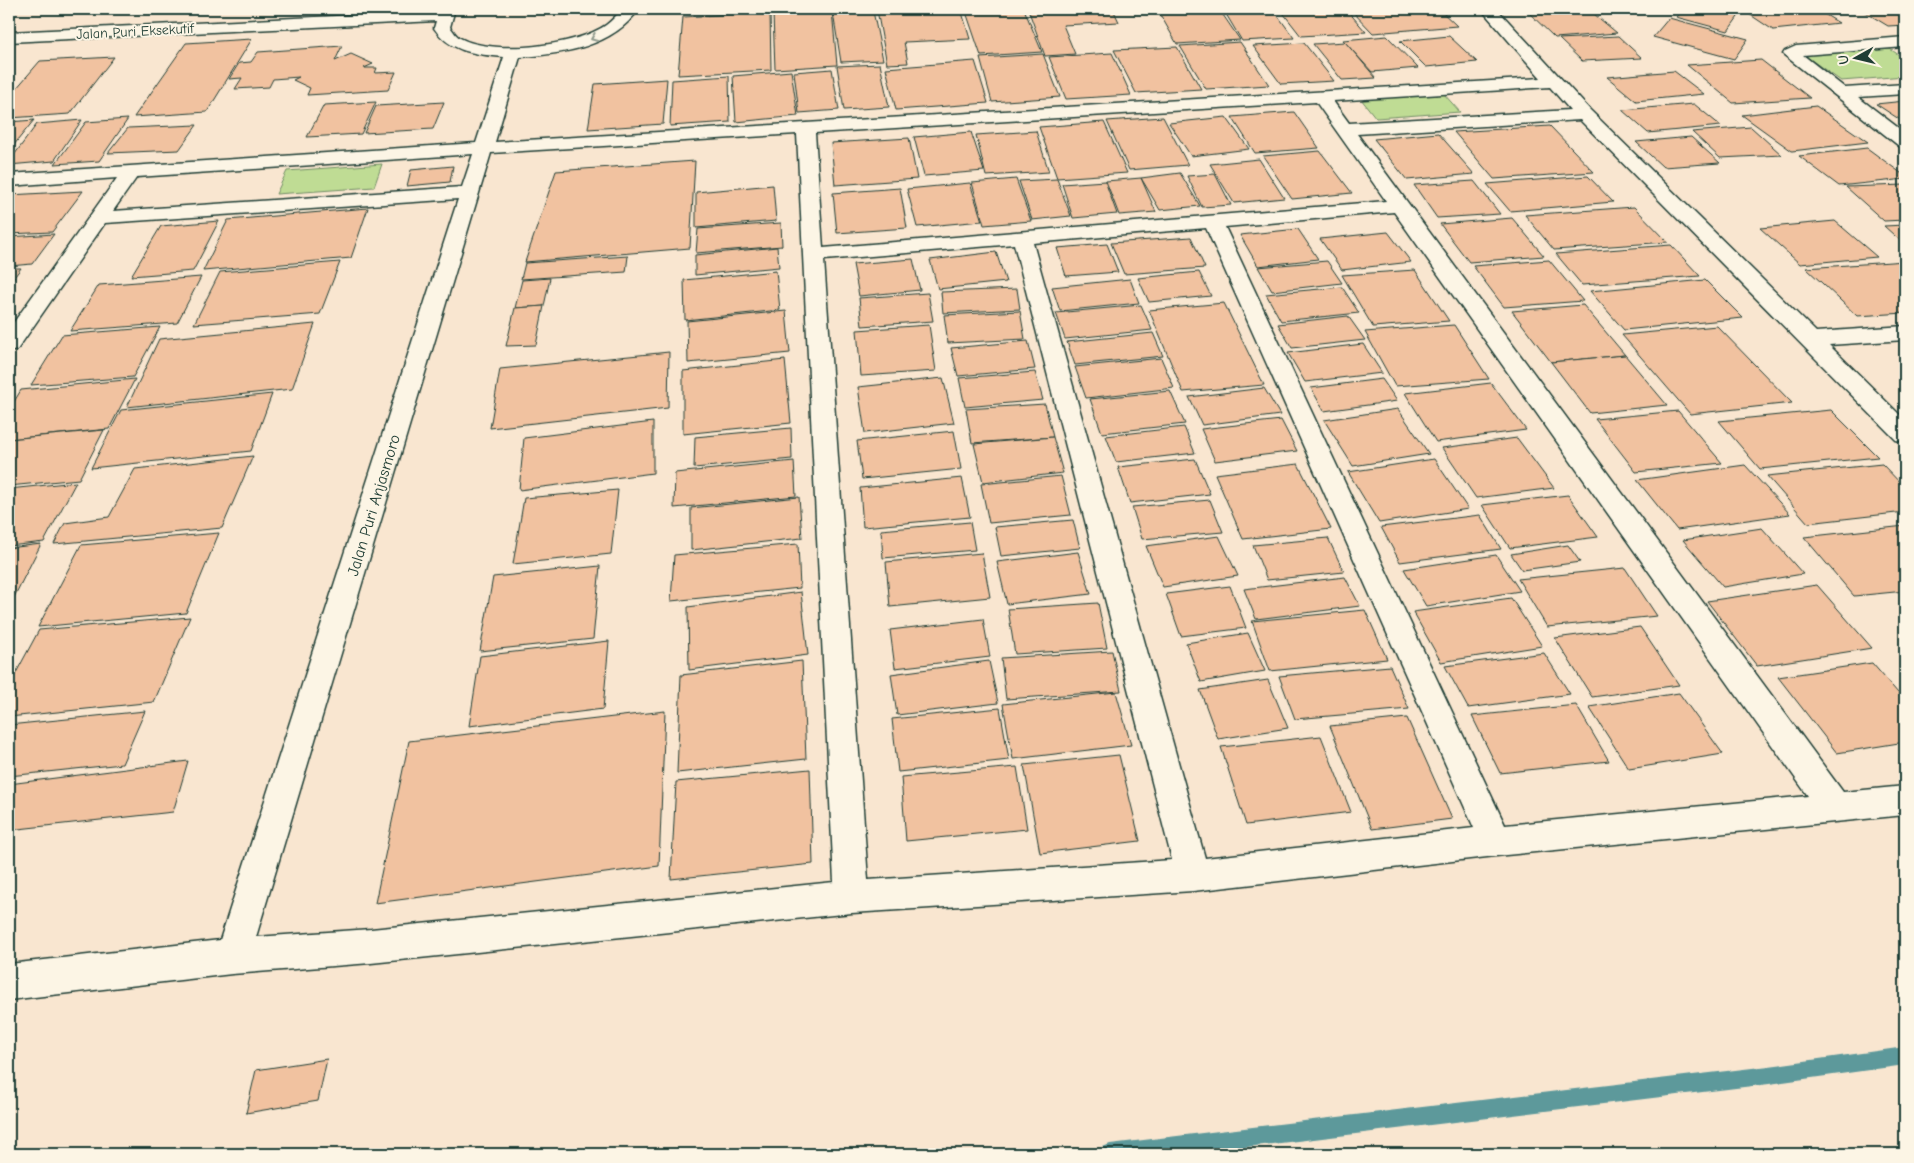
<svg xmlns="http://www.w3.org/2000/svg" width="1914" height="1163" viewBox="0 0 1914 1163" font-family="'Comic Neue',sans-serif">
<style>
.green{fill:#bfdc94;stroke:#6f8c64}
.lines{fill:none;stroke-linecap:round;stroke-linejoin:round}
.stream{fill:#5d999b;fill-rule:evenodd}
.building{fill:#f1c2a0;stroke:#1f3d34}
.minor-casing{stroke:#1f3d34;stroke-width:3}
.minor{fill:#fcf5e5;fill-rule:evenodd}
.oneway{stroke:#8e998c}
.labels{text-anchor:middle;stroke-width:4;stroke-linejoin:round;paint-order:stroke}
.far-street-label{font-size:14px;fill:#1f3d34;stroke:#fcf5e5}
.street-label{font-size:16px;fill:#1f3d34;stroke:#fcf5e5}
</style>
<rect width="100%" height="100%" fill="#f9e6d0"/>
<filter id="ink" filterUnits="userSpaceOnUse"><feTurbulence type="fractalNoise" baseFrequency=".02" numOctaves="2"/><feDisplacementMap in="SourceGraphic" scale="10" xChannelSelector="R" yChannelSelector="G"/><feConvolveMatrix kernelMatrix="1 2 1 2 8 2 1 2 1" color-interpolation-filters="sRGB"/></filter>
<g filter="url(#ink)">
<g class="green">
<path d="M1890,49L1905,59V76L1841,81L1804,55Z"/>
<path d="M1443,93L1460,112L1376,118L1361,99Z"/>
<path d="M382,164L374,187L276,194L287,171Z"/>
</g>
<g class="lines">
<path class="stream" d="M1905,1047V1065L1769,1084L1190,1154H1100L1103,1147L1110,1144L1769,1066Z"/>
</g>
<g class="building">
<path d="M900,9H961L970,39L904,42L908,63L887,64L877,10Z"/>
<path d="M965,9H1024L1042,52L981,56Z"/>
<path d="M1028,9H1113L1119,22L1063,25L1075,54L1045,56Z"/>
<path d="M1157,9H1219L1240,40L1177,44Z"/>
<path d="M1223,9H1273L1294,38L1242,41Z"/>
<path d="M1280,9H1346L1366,32L1301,36Z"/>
<path d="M1350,9H1439L1457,26L1373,33Z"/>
<path d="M1525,9H1588L1617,33L1555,38Z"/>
<path d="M1683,9H1718L1740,14L1728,31L1676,17Z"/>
<path d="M1753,9H1816L1839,23L1773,30L1743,10Z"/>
<path d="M1860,9H1905V25L1888,26Z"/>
<path d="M832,11L837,65L775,69L773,14Z"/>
<path d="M873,11L883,60L841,62L833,13Z"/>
<path d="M770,12L771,70L678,75L683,17Z"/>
<path d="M1669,18L1748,39L1734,59L1653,37Z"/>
<path d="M1387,36L1418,68L1372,72L1343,40Z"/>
<path d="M1449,36L1477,62L1426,67L1400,41Z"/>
<path d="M1618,36L1642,58L1582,61L1559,39Z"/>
<path d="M252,39L207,112L134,117L186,43Z"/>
<path d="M1240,42L1269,85L1206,89L1180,46Z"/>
<path d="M1345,42L1376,78L1342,80L1313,44Z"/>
<path d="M1304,43L1334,81L1281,84L1253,46Z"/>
<path d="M342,46L335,61L351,54L373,64L364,68H377L375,73L396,72L388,90L307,95L310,88L293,80L299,77L273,79L269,87L235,89L242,78L229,79L239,63L251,62L258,52Z"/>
<path d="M1177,47L1201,89L1136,93L1114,50Z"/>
<path d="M1112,53L1131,95L1066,99L1049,57Z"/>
<path d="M1043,54L1060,97L992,102L980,58Z"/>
<path d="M114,57L70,114L9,118V97L40,61Z"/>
<path d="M1761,60L1810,98L1733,103L1687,65Z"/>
<path d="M975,61L988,103L896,110L886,68Z"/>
<path d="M880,64L889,107L844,110L837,66Z"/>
<path d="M832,69L839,110L799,113L794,72Z"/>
<path d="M791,71L798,116L736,122L733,76Z"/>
<path d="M1674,71L1704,94L1636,101L1607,77Z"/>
<path d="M729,76L730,122L670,126L672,80Z"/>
<path d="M667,79L663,124L588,129L595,84Z"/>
<path d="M1905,101V123L1876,104Z"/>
<path d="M376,102L361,134L307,137L324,105Z"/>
<path d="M444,102L433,129L364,133L376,106Z"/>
<path d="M1694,104L1721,126L1648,133L1622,110Z"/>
<path d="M1816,106L1868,142L1792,151L1742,115Z"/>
<path d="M1294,112L1319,148L1255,153L1232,117Z"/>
<path d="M1163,117L1188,165L1129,170L1107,121Z"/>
<path d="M1226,117L1249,149L1191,156L1169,123Z"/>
<path d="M128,119L99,161L55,164L86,122Z"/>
<path d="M34,120L9,151V122Z"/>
<path d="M82,120L54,161L9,165V162L37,124Z"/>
<path d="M1104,122L1127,173L1057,178L1039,127Z"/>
<path d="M197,125L179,150L108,153L128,128Z"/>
<path d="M1550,126L1594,172L1494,179L1454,132Z"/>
<path d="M1751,127L1782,155L1720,158L1692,132Z"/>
<path d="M1036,131L1049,172L986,176L976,135Z"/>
<path d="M971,132L984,171L924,176L914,137Z"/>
<path d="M1438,133L1474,174L1407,180L1374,139Z"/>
<path d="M1691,137L1720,163L1663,167L1636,142Z"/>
<path d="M909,138L917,179L835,185L831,143Z"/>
<path d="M1867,148L1905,176V179L1839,186L1799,156Z"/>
<path d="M1320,151L1352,193L1292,199L1263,156Z"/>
<path d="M1259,159L1284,198L1234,203L1210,164Z"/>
<path d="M695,161L690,248L525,262L556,171Z"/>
<path d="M453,166L450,182L407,186L411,170Z"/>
<path d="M1180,173L1200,206L1160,210L1141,178Z"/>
<path d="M1215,174L1231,205L1202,207L1187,176Z"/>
<path d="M1588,176L1613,202L1510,211L1487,184Z"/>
<path d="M1141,178L1156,212L1119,215L1106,181Z"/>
<path d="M1016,179L1031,221L984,225L972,183Z"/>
<path d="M1057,179L1071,216L1032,220L1019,181Z"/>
<path d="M1105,181L1117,214L1073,218L1062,184Z"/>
<path d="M1474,181L1500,214L1437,218L1414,185Z"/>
<path d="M970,183L982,221L917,227L907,189Z"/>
<path d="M773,185L776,221L696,228V192Z"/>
<path d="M1905,185V220L1884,221L1846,187Z"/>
<path d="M900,188L907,228L837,233L833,193Z"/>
<path d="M83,191L52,232L9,234V195Z"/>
<path d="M1634,207L1668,242L1554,250L1525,215Z"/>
<path d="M368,208L351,258L203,271L228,220Z"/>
<path d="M1512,218L1544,256L1469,262L1440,224Z"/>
<path d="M219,221L193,271L131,276L161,226Z"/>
<path d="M1835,221L1877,257L1800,264L1760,228Z"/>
<path d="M781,223L782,246L696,253L698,229Z"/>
<path d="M1905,225V245L1884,226Z"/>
<path d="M1298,229L1318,259L1258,266L1240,235Z"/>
<path d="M1388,232L1411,262L1342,270L1320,239Z"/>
<path d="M54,234L32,264L9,266V237Z"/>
<path d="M1191,237L1205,268L1124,274L1111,243Z"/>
<path d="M1107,244L1118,272L1066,276L1057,248Z"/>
<path d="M1671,245L1700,276L1582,285L1556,254Z"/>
<path d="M777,247L779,267L695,275V255Z"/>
<path d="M996,252L1006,282L938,289L930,260Z"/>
<path d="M628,256L626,272L521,279L525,263Z"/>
<path d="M913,259L920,290L859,296L853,264Z"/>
<path d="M1549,260L1583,301L1504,307L1473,266Z"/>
<path d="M1327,261L1342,283L1272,291L1258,267Z"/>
<path d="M1905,261V313L1857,316L1806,268Z"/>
<path d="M340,262L320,314L194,324L220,272Z"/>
<path d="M9,268H21L9,284Z"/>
<path d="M1415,270L1449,321L1373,327L1342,275Z"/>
<path d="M776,271L780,310L685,320L684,280Z"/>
<path d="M1199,272L1211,296L1149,302L1138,278Z"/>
<path d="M201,277L177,323L70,331L99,285Z"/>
<path d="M550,278L544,306L515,308L522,280Z"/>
<path d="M1130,279L1139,303L1060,311L1052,287Z"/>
<path d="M1705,280L1743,318L1624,330L1590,291Z"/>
<path d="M1342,287L1359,313L1281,321L1266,294Z"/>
<path d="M1017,289L1020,309L943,313L941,292Z"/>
<path d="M928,293L933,321L862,326L859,298Z"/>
<path d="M1224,303L1264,385L1183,392L1149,310Z"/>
<path d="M1141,305L1152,330L1065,339L1056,313Z"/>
<path d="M1583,305L1625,355L1551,362L1512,311Z"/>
<path d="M544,306L536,345L506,346L515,308Z"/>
<path d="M786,311L790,353L688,363L687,321Z"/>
<path d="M1020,311L1025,339L948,343L944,315Z"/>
<path d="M1348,316L1365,340L1292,348L1278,324Z"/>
<path d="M315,324L292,389L127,407L159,339Z"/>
<path d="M929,325L936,371L861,376L857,330Z"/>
<path d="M1454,325L1489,379L1395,386L1365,332Z"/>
<path d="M1717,326L1792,403L1690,414L1622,335Z"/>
<path d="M160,327L133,377L31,385L62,335Z"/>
<path d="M1153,333L1163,356L1075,365L1067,342Z"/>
<path d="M1028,341L1035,369L958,376L951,348Z"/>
<path d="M1363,344L1382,373L1305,382L1288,353Z"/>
<path d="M669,352L668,408L490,428L500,369Z"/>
<path d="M1625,355L1667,405L1590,413L1551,362Z"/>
<path d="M1161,358L1174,388L1086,398L1075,367Z"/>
<path d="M785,360L791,423L683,434V371Z"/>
<path d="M1035,372L1043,400L965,407L959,378Z"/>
<path d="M943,378L954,423L865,433L858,387Z"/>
<path d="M135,379L109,429L9,439V410L21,390Z"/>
<path d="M1382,379L1397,401L1324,411L1311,388Z"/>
<path d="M1491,383L1526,430L1436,442L1405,393Z"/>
<path d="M1264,388L1280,415L1202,425L1189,397Z"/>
<path d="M1170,391L1185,424L1102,433L1090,399Z"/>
<path d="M272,394L251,451L91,468L121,410Z"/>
<path d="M1045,404L1053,437L972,443L966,409Z"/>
<path d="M1398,409L1429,454L1353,466L1324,420Z"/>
<path d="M1831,410L1878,457L1760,469L1719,421Z"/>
<path d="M1678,411L1722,463L1636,472L1595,419Z"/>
<path d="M1281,420L1297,451L1215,461L1201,429Z"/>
<path d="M653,422V473L519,490L524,438Z"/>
<path d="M1184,427L1195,453L1116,462L1106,436Z"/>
<path d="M791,428L792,459L694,468L695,437Z"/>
<path d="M104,430L79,479L9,486V439Z"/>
<path d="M954,431L961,469L862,479L857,441Z"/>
<path d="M1053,437L1063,473L983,482L974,444Z"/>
<path d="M1517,438L1554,488L1476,498L1442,448Z"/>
<path d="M253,456L222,528L54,544L65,523L109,517L135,469Z"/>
<path d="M1195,459L1210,494L1130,503L1118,467Z"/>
<path d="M1434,459L1468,509L1379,523L1348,472Z"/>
<path d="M794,461L796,496L674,508L675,473Z"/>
<path d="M1298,464L1331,529L1243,539L1215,474Z"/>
<path d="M1882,464L1905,488V512L1808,523L1767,476Z"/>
<path d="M1745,465L1790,514L1677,530L1637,480Z"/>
<path d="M1061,476L1071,515L989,523L981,484Z"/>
<path d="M962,478L970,517L863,527L860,488Z"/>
<path d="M76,482L44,542L9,546V489Z"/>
<path d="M618,490L611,554L513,564L524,498Z"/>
<path d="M1568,495L1598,537L1510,548L1482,505Z"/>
<path d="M799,497L802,538L691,550V508Z"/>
<path d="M1210,500L1223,532L1142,539L1132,507Z"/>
<path d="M1480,515L1501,549L1400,562L1381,527Z"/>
<path d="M1073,520L1080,548L1001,556L995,527Z"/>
<path d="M970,522L975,550L883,558L881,530Z"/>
<path d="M1905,526V591L1854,596L1804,537Z"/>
<path d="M1762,528L1803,574L1723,587L1683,540Z"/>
<path d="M219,533L186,613L38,627L81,545Z"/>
<path d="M1219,536L1238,576L1163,587L1146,546Z"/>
<path d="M1328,538L1344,572L1267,580L1253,545Z"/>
<path d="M41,544L10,605H9V548Z"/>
<path d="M798,544L800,588L671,601L674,555Z"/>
<path d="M1568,545L1580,562L1522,570L1511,554Z"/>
<path d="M1078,552L1091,594L1007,604L997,562Z"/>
<path d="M982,553L990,597L890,607L886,562Z"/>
<path d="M1496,555L1520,591L1426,606L1404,569Z"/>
<path d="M600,566L593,639L480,651L493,577Z"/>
<path d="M1625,568L1657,616L1547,627L1518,579Z"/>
<path d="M1345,577L1360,606L1256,619L1244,589Z"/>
<path d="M1817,585L1872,648L1757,666L1707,601Z"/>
<path d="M1230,586L1246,628L1181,636L1166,594Z"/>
<path d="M801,592L808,655L689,670L688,607Z"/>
<path d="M1511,598L1542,646L1441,662L1413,612Z"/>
<path d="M1098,603L1107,648L1015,654L1008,609Z"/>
<path d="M1365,610L1387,659L1270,671L1252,621Z"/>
<path d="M190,617L154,702L9,717V686L39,630Z"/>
<path d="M983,619L990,657L895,668L890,630Z"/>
<path d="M1640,627L1679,685L1592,697L1555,638Z"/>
<path d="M1248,633L1265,671L1201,682L1186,643Z"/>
<path d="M609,641L603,709L469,726L480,656Z"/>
<path d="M1112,651L1121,691L1006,699L1001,658Z"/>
<path d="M1544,653L1570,694L1468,708L1445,666Z"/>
<path d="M802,661L806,759L677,773L681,675Z"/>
<path d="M989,661L998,703L897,715L891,674Z"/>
<path d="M1872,663L1905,701V742L1837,753L1778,677Z"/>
<path d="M1390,666L1409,709L1295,719L1279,676Z"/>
<path d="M1268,680L1288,728L1218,739L1200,690Z"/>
<path d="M1116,692L1131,745L1013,759L1003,704Z"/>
<path d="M1679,693L1723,754L1629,769L1589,707Z"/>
<path d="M1576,705L1609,761L1500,773L1472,716Z"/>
<path d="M1000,708L1009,760L898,772L892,719Z"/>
<path d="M145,711L122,764L9,776V725Z"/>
<path d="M665,711L659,866L375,903L409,741Z"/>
<path d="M1407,718L1452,819L1372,829L1330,726Z"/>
<path d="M1321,736L1351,812L1246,825L1221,747Z"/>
<path d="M1119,755L1140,841L1040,853L1024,765Z"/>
<path d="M188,761L173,812L9,830V784Z"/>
<path d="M1017,767L1027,829L906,841L901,777Z"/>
<path d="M810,769L813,864L671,879L676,782Z"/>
<path d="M327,1059L318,1101L246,1113L256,1070Z"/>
</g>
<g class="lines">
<defs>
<g id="minor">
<path d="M439,9H455L450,27C453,30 456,36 460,38C493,56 576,46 606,25C612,21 617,14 623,9H639C613,47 563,54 520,57L495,142L1541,78L1481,9H1497L1590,110L1816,332L1905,326V340L1829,345L1905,420V442L1896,440L1580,120L1357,134L1843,792L1905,786V815L1496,856L1193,891L852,913L371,963L232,974L9,1000V964L220,940L458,199L105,223L17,350L9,352V329L117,178L9,186V174L476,143L504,57C476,54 451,53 434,28L436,21L9,42V32L439,11ZM1550,87L1570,110L1349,123L1333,101ZM1316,102L1386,201L823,248L815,133ZM797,134L834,882L371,929L256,937L491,153ZM473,154L462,187L113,211L137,177ZM1394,212L1808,796L1505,825L1225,227ZM1206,228L1474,828L1205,858L1033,243ZM1014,244L1172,860L868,880L824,260Z"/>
<path d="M1905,37V47L1803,55L1845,88L1905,84V94L1858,97L1905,133V147L1899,146L1783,54L1785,51L1796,46Z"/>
</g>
</defs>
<use href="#minor" class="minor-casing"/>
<use href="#minor" class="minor"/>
</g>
<defs><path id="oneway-chevron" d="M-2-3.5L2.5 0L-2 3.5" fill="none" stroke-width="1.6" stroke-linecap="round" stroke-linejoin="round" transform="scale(1.25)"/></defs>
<use class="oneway" href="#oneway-chevron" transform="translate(594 38) rotate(158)"/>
</g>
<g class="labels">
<g class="far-street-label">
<text transform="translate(135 31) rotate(-3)" y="5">Jalan Puri Eksekutif</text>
</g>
<g class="street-label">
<text transform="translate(373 505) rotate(-73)" y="6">Jalan Puri Anjasmoro</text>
</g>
</g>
<rect width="1914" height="1163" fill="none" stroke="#fcf5e5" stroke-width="30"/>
<rect x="15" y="15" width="1884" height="1133" fill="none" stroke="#1f3d34" stroke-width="2" filter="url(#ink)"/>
<g transform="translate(1856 58) rotate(262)" stroke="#fcf5e5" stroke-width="4" paint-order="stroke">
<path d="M0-4L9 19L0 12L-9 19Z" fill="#1f3d34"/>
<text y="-8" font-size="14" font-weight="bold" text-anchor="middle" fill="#1f3d34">U</text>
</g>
</svg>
